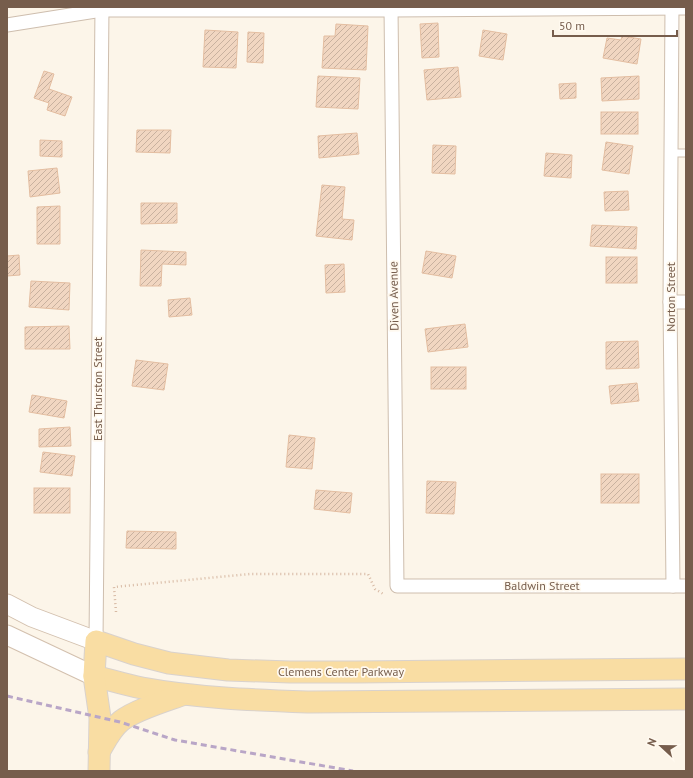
<svg xmlns="http://www.w3.org/2000/svg" width="693" height="778" viewBox="0 0 693 778" font-family="'PT Sans',sans-serif">
<style>
.building{fill:url(#building-hatch);stroke:#e4bea1}
.lines{fill:none;stroke-linecap:round;stroke-linejoin:round}
.lane-casing{stroke:#cebeae;stroke-width:9}
.street-casing{stroke:#cebeae;stroke-width:15}
.secondary-casing{stroke:#d3c0ae;stroke-width:21}
.primary-casing{stroke:#d9d2cd;stroke-width:23}
.path{stroke:#d7b9a3;stroke-width:2.5;stroke-dasharray:1 3;stroke-linecap:butt}
.lane{stroke:#fff;stroke-width:7}
.street{stroke:#fff;stroke-width:13}
.secondary{stroke:#fff;stroke-width:19}
.primary{stroke:#f9dda3;stroke-width:21}
.rail{stroke:#b9a6c7;stroke-width:3;stroke-dasharray:6 4;stroke-linecap:butt}
.labels{text-anchor:middle;stroke-width:3.5;stroke-linejoin:round;paint-order:stroke}
.street-label{font-size:12px;fill:#765d4c;stroke:#fff9ef}
</style>
<defs>
<pattern id="building-hatch" width="6" height="6" patternUnits="userSpaceOnUse"><rect width="6" height="6" fill="#f1d6c1"/><path d="M-1 1l2-2M0 6l6-6M5 7l2-2" fill="none" stroke="#c8b19f"/></pattern>
</defs>
<rect width="100%" height="100%" fill="#fcf5e9"/>
<g class="building">
<path d="M438,23L439,57L422,58L420,24Z"/>
<path d="M336,24L368,26L366,70L322,68L324,36H335Z"/>
<path d="M205,30L238,32L236,68L203,67Z"/>
<path d="M483,30L507,34L503,60L479,56Z"/>
<path d="M248,32L264,33L263,63L247,62Z"/>
<path d="M622,36L641,39L637,64L603,58L607,38L621,40Z"/>
<path d="M458,67L461,97L427,100L424,70Z"/>
<path d="M44,71L54,74L49,89L72,97L65,116L47,110L49,103L34,98Z"/>
<path d="M318,76L360,78L358,109L316,107Z"/>
<path d="M639,76V99L602,101L601,78Z"/>
<path d="M576,83V98L560,99L559,84Z"/>
<rect x="601" y="112" width="37" height="22"/>
<path d="M137,130H171L170,153L136,152Z"/>
<path d="M357,133L359,154L319,158L318,136Z"/>
<path d="M40,140L62,141V157L40,156Z"/>
<path d="M606,142L633,146L629,174L602,170Z"/>
<path d="M433,145L456,146L455,174L432,173Z"/>
<path d="M546,153L572,155L571,178L544,176Z"/>
<path d="M57,168L60,193L30,197L28,171Z"/>
<path d="M322,185L345,187L342,219L354,220L352,240L316,236Z"/>
<path d="M628,191L629,210L605,211L604,192Z"/>
<path d="M141,203H177V223L141,224Z"/>
<path d="M60,206V244H37V207Z"/>
<path d="M592,225L637,227L636,249L590,246Z"/>
<path d="M141,250L186,252V265L162,264L161,286H140Z"/>
<path d="M426,251L456,256L452,278L422,273Z"/>
<path d="M19,255L20,275L7,276V256Z"/>
<rect x="606" y="257" width="31" height="26"/>
<path d="M344,264L345,292L326,293L325,265Z"/>
<path d="M31,281L70,283L69,310L29,307Z"/>
<path d="M190,298L192,315L169,317L168,300Z"/>
<path d="M465,324L468,347L428,352L425,329Z"/>
<path d="M69,326L70,349H25V327Z"/>
<path d="M638,341L639,368L606,369V342Z"/>
<path d="M136,360L168,364L164,390L132,386Z"/>
<rect x="431" y="367" width="35" height="22"/>
<path d="M637,383L639,401L611,404L609,386Z"/>
<path d="M32,395L67,401L64,418L29,412Z"/>
<path d="M70,427L71,446L39,447V429Z"/>
<path d="M289,435L315,438L312,469L286,467Z"/>
<path d="M43,452L75,456L72,476L40,472Z"/>
<rect x="601" y="474" width="38" height="29"/>
<path d="M427,481L456,482L454,514L426,513Z"/>
<rect x="34" y="488" width="36" height="25"/>
<path d="M316,490L352,493L350,513L314,509Z"/>
<path d="M127,531L176,532V549L126,548Z"/>
</g>
<g class="lines">
<defs>
<path id="lane" d="M672,153H686"/>
<g id="street">
<path d="M391,7L397,586H686"/>
<path d="M672,7L670,302L673,586"/>
<path d="M7,25L102,10H391L686,8"/>
<path d="M670,302H686"/>
<path d="M96,641L102,7"/>
</g>
<g id="secondary">
<path d="M7,604L32,617L96,641"/>
<path d="M7,635L94,676"/>
</g>
<g id="primary">
<path d="M94,676C110,680 126,685 142,688C197,698 254,700 309,702L686,699"/>
<path d="M99,752C105,742 111,729 121,721C135,710 165,701 182,695"/>
<path d="M99,771L100,718L94,676L96,641L134,654L169,663L228,670L290,672H356L686,669"/>
</g>
</defs>
<use href="#lane" class="lane-casing"/>
<use href="#street" class="street-casing"/>
<use href="#secondary" class="secondary-casing"/>
<use href="#primary" class="primary-casing"/>
<path class="path" d="M116,612L114,587L250,574H368L375,589L385,595"/>
<use href="#lane" class="lane"/>
<use href="#street" class="street"/>
<use href="#secondary" class="secondary"/>
<use href="#primary" class="primary"/>
<path class="rail" d="M7,696L120,722L175,740L353,771"/>
</g>
<g class="labels">
<g class="street-label">
<text transform="translate(394 296) rotate(-91)" y="4">Diven Avenue</text>
<text transform="translate(671 297) rotate(-90)" y="4">Norton Street</text>
<text transform="translate(98 389) rotate(-90)" y="4">East Thurston Street</text>
<text x="542" y="590">Baldwin Street</text>
<text x="341" y="676">Clemens Center Parkway</text>
</g>
</g>
<rect width="693" height="778" fill="none" stroke="#765d4c" stroke-width="16"/>
<g transform="translate(661 746) rotate(292)" stroke="#fff9ef" stroke-width="3" paint-order="stroke">
<path d="M0-3L7 15L0 10L-7 15Z" fill="#765d4c"/>
<text y="-6" font-size="11" font-weight="bold" text-anchor="middle" fill="#765d4c">N</text>
</g>
<path d="M553 30v6h124v-6" fill="none" stroke="#765d4c" stroke-width="2"/>
<text x="559" y="30" font-size="12" fill="#765d4c" stroke="#fff9ef" stroke-width="3" paint-order="stroke">50 m</text>
</svg>
